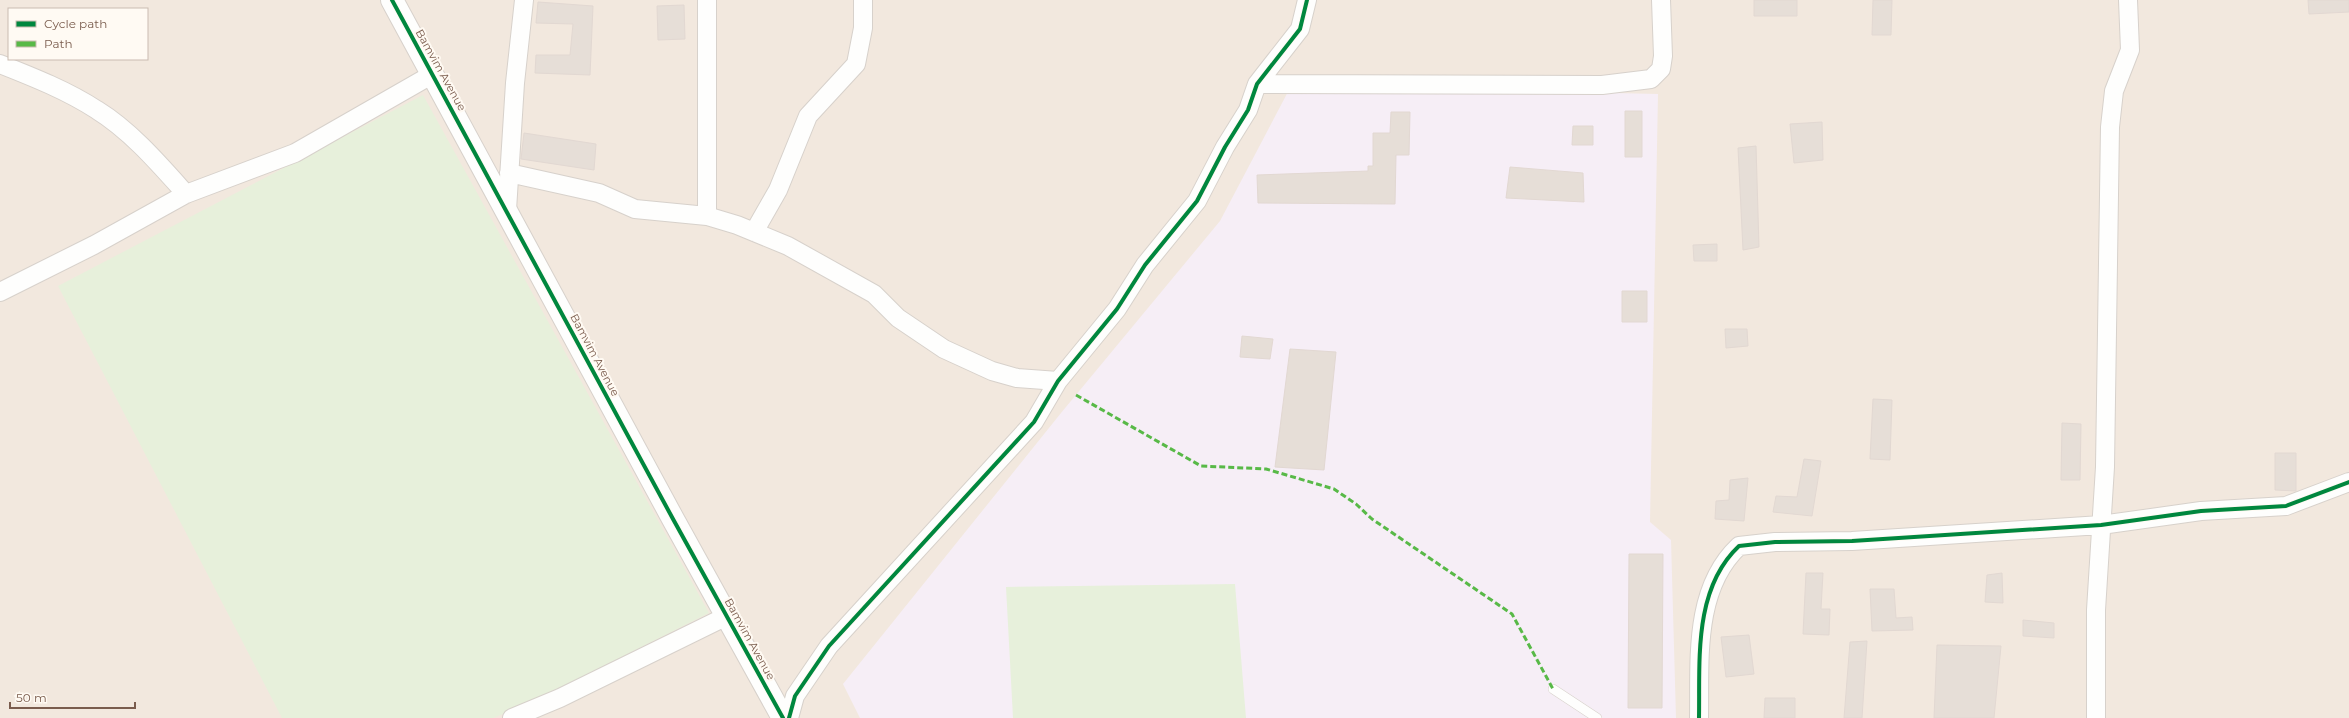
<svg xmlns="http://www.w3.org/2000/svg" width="2349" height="718" font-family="Montserrat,sans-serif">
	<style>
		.residential { fill: #f2e8de; fill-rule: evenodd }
		.education { fill: #f6eef6 }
		.green { fill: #e7f0db }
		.building { fill: #e6ded7; stroke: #e2d8d2 }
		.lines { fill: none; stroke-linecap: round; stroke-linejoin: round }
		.service-casing { stroke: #d7d1cb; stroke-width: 10 }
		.minor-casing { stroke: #d7d1cb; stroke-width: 20 }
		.tertiary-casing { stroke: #d7d1cb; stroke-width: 24 }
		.service { stroke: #fefefd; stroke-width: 9 }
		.minor { stroke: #fefefd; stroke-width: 18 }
		.tertiary { stroke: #fefefd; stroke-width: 22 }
		.quiet { stroke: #58b947; stroke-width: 3; stroke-dasharray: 6 3; stroke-linecap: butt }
		.cycleway-casing { stroke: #fffaf3; stroke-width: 6 }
		.cycleway { stroke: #00873e; stroke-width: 4 }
		.labels { text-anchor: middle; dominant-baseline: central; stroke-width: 4; stroke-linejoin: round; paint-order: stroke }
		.street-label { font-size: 11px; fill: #7a5c4d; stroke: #fffaf3 }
	</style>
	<rect width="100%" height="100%" fill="#f9f5f0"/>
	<path class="residential" d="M0 0H2349V718H0ZM9 9H147V59H9Z"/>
	<path class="education" d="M1291 86 1658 94 1650 522 1671 540 1676 718H860L843 684 1061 413 1220 221Z"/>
	<path class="green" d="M423 95 709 613 524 706 493 718H282L58 286Z
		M1235 584 1246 718H1013L1006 587Z"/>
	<path class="building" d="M1754 0H1797V16H1754Z
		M1873 0H1892L1891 35H1872Z
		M2308 0H2349V12L2309 14Z
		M538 2 593 6 590 75 535 73 536 55H570L573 24 536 23Z
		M684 5 685 39 658 40 657 6Z
		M1625 111H1642V157H1625Z
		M1391 112H1410L1409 155H1396L1395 204 1258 203 1257 175 1368 171V166H1373V133H1390Z
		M1822 122 1823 160 1794 163 1790 124Z
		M1573 126H1593V145H1572Z
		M524 133 596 144 594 170 521 159Z
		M1756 146 1759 247 1743 250 1738 148Z
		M1510 167 1583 173 1584 202 1506 198Z
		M1717 244V261H1694L1693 245Z
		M1622 291H1647V322H1622Z
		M1725 329H1747L1748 346 1726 348Z
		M1242 336 1273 339 1270 359 1240 357Z
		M1290 349 1336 352 1324 470 1275 467Z
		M1873 399 1892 400 1890 460 1870 459Z
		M2062 423 2081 424 2080 480H2061Z
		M2275 453H2296V491L2275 490Z
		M1804 459 1821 461 1812 516 1773 512 1776 496 1797 497Z
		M1748 478 1744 521 1715 519 1716 501 1729 500 1730 480Z
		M1629 554H1663L1662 708H1628Z
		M1806 573H1823L1821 609H1830L1829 635 1803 634Z
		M2002 573 2003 603 1985 602 1987 575Z
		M1870 589H1894L1896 618 1912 617 1913 630 1872 631Z
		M2023 620 2054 623V638L2023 636Z
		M1749 635 1754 674 1726 677 1721 637Z
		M1867 641 1862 718H1844L1850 642Z
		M1937 645 2001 646 1994 718H1934Z
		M1765 698H1795V718H1764Z"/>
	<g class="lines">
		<defs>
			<path id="service" d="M1553 689 1597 718"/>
			<path id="minor" d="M0 64C33 77 68 91 97 110 131 131 160 165 186 194
				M1257 84 1602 85 1651 79 1661 69 1663 56 1661 0
				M509 173 599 193 635 209 707 216 737 225 788 246 874 294 898 318 944 349 992 371 1017 378 1058 381
				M507 210 515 83 524 0
				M707 216V0
				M754 232 778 190 808 116 856 64 863 28V0
				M0 292 94 245 186 194 295 153 433 74
				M512 718 560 698 727 616
				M789 718 795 696 829 646 1034 422 1058 381 1117 309 1145 265 1197 201 1225 147 1248 110 1257 84 1300 29 1307 0
				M1699 718C1700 661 1693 589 1739 546L1775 542 1852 541 2101 525 2201 511 2286 506 2349 482
				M2096 718V610L2105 467 2110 127 2114 91 2130 50 2128 0"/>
			<path id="tertiary" d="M392 0 673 519 783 718"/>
		</defs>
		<use href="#service" class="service-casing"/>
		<use href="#minor" class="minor-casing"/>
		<use href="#tertiary" class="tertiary-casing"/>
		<use href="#service" class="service"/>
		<use href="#minor" class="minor"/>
		<use href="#tertiary" class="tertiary"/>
		<path class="quiet" d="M1076 395 1201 466 1266 469 1334 489 1356 504 1372 519 1512 614 1553 689"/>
		<defs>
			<path id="cycleway" d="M392 0 673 519 783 718
				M789 718 795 696 829 646 1034 422 1058 381 1117 309 1145 265 1197 201 1225 147 1248 110 1257 84 1300 29 1307 0
				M1699 718C1700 661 1693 589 1739 546L1775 542 1852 541 2101 525 2201 511 2286 506 2349 482"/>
		</defs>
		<use href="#cycleway" class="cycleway-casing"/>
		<use href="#cycleway" class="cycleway"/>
	</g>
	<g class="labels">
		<g class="street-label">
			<text transform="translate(441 70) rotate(61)">Bamvim Avenue</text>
			<text transform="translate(595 355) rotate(62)">Bamvim Avenue</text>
			<text transform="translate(750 639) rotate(61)">Bamvim Avenue</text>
		</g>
	</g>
	<rect x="8" y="8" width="140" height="52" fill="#fffaf3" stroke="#cabbb1"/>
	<rect x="16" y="21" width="20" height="6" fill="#00873e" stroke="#cabbb1"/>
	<text x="44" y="28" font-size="12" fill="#7a5c4d">Cycle path</text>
	<rect x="16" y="41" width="20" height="6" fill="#58b947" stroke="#cabbb1"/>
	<text x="44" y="48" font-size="12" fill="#7a5c4d">Path</text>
	<path d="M10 702v6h125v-6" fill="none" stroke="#7a5c4d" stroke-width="2"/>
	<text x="16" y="702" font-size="12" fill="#7a5c4d" stroke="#fffaf3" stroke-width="3" paint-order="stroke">50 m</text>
</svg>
